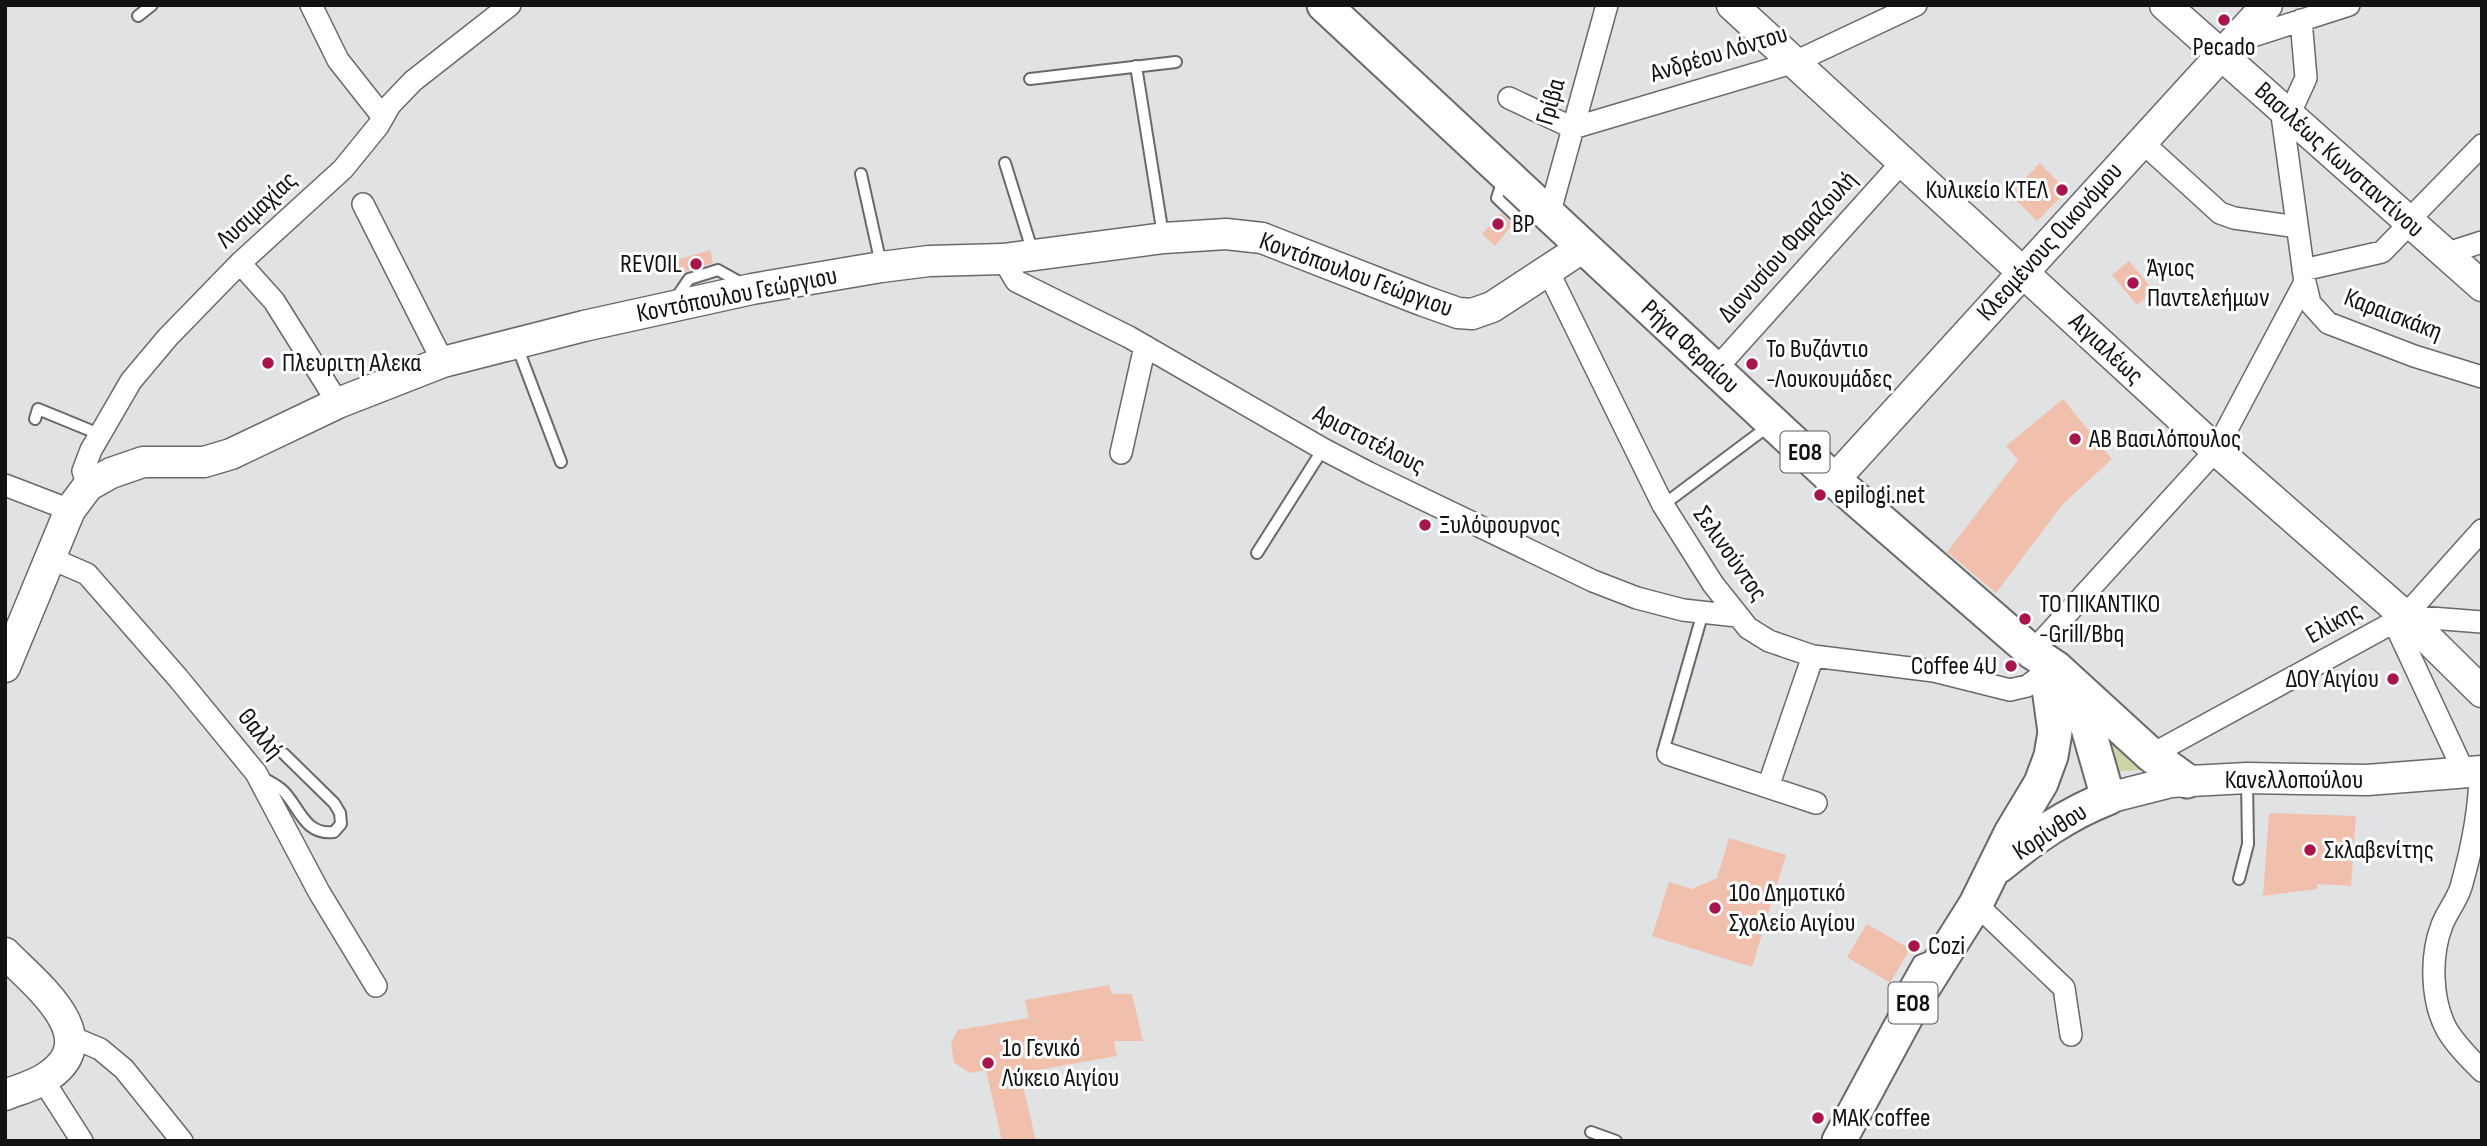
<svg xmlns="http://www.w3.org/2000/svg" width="2487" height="1146" font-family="'Sofia Sans Condensed',sans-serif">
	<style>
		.green { fill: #cdd5a7 }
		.building { fill: #f1c0ad }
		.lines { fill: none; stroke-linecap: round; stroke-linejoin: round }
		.lane-casing { stroke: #68696c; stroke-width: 14 }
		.street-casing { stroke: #68696c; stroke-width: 24 }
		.secondary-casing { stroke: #68696c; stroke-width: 33 }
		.primary-casing { stroke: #68696c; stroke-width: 37 }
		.lane { stroke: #fff; stroke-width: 10 }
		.street { stroke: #fff; stroke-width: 21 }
		.secondary { stroke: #fff; stroke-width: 30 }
		.primary { stroke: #fff; stroke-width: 33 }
		.poi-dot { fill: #a8154b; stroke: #fff; stroke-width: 2.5 }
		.labels { text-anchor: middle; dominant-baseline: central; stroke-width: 6; stroke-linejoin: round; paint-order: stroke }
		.shield { fill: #fff; stroke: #59595a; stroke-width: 2 }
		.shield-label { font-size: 24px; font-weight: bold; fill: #121213 }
		.poi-label { font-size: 26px; fill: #121213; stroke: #fff; text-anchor: start }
		.street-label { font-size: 26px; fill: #121213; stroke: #fff }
	</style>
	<rect width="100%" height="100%" fill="#e0e2e4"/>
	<path class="green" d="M2094 716 2153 769 2111 772Z"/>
	<path class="building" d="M2040 163 2067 191 2037 221 2010 194Z
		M1501 213 1513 224 1495 246 1482 234Z
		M710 250 713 263 687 271 682 275 677 260Z
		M2129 261 2154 291 2137 305 2112 275Z
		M2063 399 2112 459 2062 505 1996 593 1947 552 2018 460 2006 446Z
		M2269 813 2356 816 2351 886 2317 884V889L2263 896Z
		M1729 838 1786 855 1752 967 1652 936 1669 882 1692 889 1717 878Z
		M1867 924 1910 949 1890 983 1847 957Z
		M1109 985 1112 994H1132L1143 1041H1114L1117 1056 1020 1073 1036 1141H1002L986 1070 970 1073 954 1063 951 1042 958 1030 1029 1018 1025 1000Z"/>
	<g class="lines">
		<defs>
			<path id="lane" d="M138 16 152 5
				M1136 66 1163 235
				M1030 79 1176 62
				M1005 163 1033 253
				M861 174 881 264
				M1503 180 1497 198 1518 218 1536 209
				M674 301 689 279 718 270 743 284
				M517 346 561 462
				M35 419 38 409 99 434
				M1663 505 1770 425
				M1257 553 1323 449
				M1668 754 1663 752 1703 612
				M262 777C268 781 275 784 281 789 299 804 303 836 334 832L341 824 340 813 334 803 284 754
				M2239 879 2248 844 2247 781
				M1908 993 1905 986 1919 961 1932 956
				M1591 1132 1616 1141"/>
			<path id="street" d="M311 5 338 60 383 117
				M2234 42 2349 5
				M1509 98 1573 128 1795 62 1916 5
				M2289 115 2306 78 2301 20
				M2142 142 2220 213 2234 218 2297 227
				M363 204 443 362
				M1549 215 1607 5
				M2408 221 2482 145
				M2445 254 2482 242
				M1003 259 1016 281 1129 337 1323 449 1369 473 1593 581 1637 598 1683 610 1737 616
				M240 263 274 301 338 403
				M2303 270 2382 252 2410 223
				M1548 271 1663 505 1713 584 1748 628 1769 641 1813 656 1934 671 2010 690 2027 686 2044 674
				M2305 282 2310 303 2328 323 2414 356 2482 377
				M1715 370 1903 161
				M1121 453 1145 346
				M5 485 70 510
				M88 486 83 471 91 450 131 381 168 337 240 263 343 169 378 126 390 105 413 81 510 5
				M50 558 87 574 178 678 256 773 319 892 376 986
				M2405 616 2482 622
				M2394 622 2464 772
				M2032 652 2216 450 2305 282 2281 108
				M1668 754 1816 803
				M2151 755 2405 616 2482 530
				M2480 771C2480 811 2472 848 2461 887 2457 900 2447 912 2442 925 2430 956 2431 1001 2447 1030 2456 1045 2469 1058 2482 1071
				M1768 787 1813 656
				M1976 904 2064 988 2071 1035
				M69 1036 100 1049 124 1069 182 1141
				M43 1080 82 1141"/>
			<path id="secondary" d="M1732 5 2216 450 2405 616 2482 692
				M2165 5 2482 286
				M1834 480 2267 5
				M5 667 70 510 88 486 111 473 143 462H204L231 454 338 403 443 362 584 326 752 289 881 267 929 261 1003 259 1164 238 1226 234 1262 238 1424 301 1458 313 1472 314 1492 307 1582 248
				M2108 798 2171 782 2247 778 2367 780 2482 771
				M5 953C33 982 105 1036 50 1075 37 1085 20 1089 5 1095"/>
			<path id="primary" d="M1324 5 1834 480 2032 652 2056 668 2151 755 2187 781
				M1999 866C2033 838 2067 814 2108 798L2084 714 2071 690
				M1839 1141 1913 1004 1976 904 2011 833 2041 783 2051 756 2055 732 2048 681"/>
		</defs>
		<use href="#lane" class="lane-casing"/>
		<use href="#street" class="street-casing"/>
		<use href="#secondary" class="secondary-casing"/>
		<use href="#primary" class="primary-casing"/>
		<use href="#lane" class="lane"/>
		<use href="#street" class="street"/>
		<use href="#secondary" class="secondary"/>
		<use href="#primary" class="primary"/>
	</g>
	<g class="poi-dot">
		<circle cx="2224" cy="20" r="7"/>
		<circle cx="2062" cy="190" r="7"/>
		<circle cx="1498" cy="224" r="7"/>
		<circle cx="696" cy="264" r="7"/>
		<circle cx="2133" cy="283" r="7"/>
		<circle cx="268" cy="363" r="7"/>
		<circle cx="1752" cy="364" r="7"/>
		<circle cx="2075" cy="439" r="7"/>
		<circle cx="1820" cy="495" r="7"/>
		<circle cx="1425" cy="525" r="7"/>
		<circle cx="2025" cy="619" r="7"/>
		<circle cx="2011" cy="666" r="7"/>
		<circle cx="2393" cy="679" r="7"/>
		<circle cx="2310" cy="850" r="7"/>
		<circle cx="1715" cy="908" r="7"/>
		<circle cx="1914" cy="946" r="7"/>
		<circle cx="988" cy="1063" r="7"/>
		<circle cx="1818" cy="1118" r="7"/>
	</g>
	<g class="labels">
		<g class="shield">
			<rect x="1780.5" y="431.5" width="49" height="41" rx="5"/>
			<rect x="1888.5" y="982.5" width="49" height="41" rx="5"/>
		</g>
		<g class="shield-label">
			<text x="1805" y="452">ΕΟ8</text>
			<text x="1913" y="1003">ΕΟ8</text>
		</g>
		<g class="poi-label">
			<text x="2224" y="47" text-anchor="middle">Pecado</text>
			<text x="2048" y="190" text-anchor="end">Κυλικείο ΚΤΕΛ</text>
			<text x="1512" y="224">BP</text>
			<text x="682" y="264" text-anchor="end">REVOIL</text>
			<text x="2147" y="268">Άγιος<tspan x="2147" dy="30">Παντελεήμων</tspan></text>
			<text x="1766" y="349">Το Βυζάντιο<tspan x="1766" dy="30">-Λουκουμάδες</tspan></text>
			<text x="282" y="363">Πλευριτη Αλεκα</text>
			<text x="2089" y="439">ΑΒ Βασιλόπουλος</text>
			<text x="1834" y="495">epilogi.net</text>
			<text x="1439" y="525">Ξυλόφουρνος</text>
			<text x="2039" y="604">ΤΟ ΠΙΚΑΝΤΙΚΟ<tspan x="2039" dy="30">-Grill/Bbq</tspan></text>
			<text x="1997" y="666" text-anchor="end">Coffee 4U</text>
			<text x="2379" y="679" text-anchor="end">ΔΟΥ Αιγίου</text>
			<text x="2324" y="850">Σκλαβενίτης</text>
			<text x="1729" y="893">10o Δημοτικό<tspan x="1729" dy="30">Σχολείο Αιγίου</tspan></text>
			<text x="1928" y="946">Cozi</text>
			<text x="1002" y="1048">1o Γενικό<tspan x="1002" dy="30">Λύκειο Αιγίου</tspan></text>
			<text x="1832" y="1118">ΜΑΚ coffee</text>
		</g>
		<g class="street-label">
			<text transform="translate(1719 54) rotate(-17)">Ανδρέου Λόντου</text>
			<text transform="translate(1551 102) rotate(-74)">Γρίβα</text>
			<text transform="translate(2339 160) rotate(42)">Βασιλέως Κωνσταντίνου</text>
			<text transform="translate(257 210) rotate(-43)">Λυσιμαχίας</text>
			<text transform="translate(2050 242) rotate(-48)">Κλεομένους Οικονόμου</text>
			<text transform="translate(1788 247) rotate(-48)">Διονυσίου Φαραζουλή</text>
			<text transform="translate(1356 275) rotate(20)">Κοντόπουλου Γεώργιου</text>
			<text transform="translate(737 295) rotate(-11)">Κοντόπουλου Γεώργιου</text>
			<text transform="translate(2393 315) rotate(21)">Καραισκάκη</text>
			<text transform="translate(1690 347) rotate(43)">Ρήγα Φεραίου</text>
			<text transform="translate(2106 349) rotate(43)">Αιγιαλέως</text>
			<text transform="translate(1369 440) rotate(27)">Αριστοτέλους</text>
			<text transform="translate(1730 554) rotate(55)">Σελινούντος</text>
			<text transform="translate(2334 623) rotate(-29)">Ελίκης</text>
			<text transform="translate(260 734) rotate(52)">Θαλλή</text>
			<text x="2294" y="780">Κανελλοπούλου</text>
			<text transform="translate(2050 832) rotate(-33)">Κορίνθου</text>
		</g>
	</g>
	<rect width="2487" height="1146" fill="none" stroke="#121213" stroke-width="14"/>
</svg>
